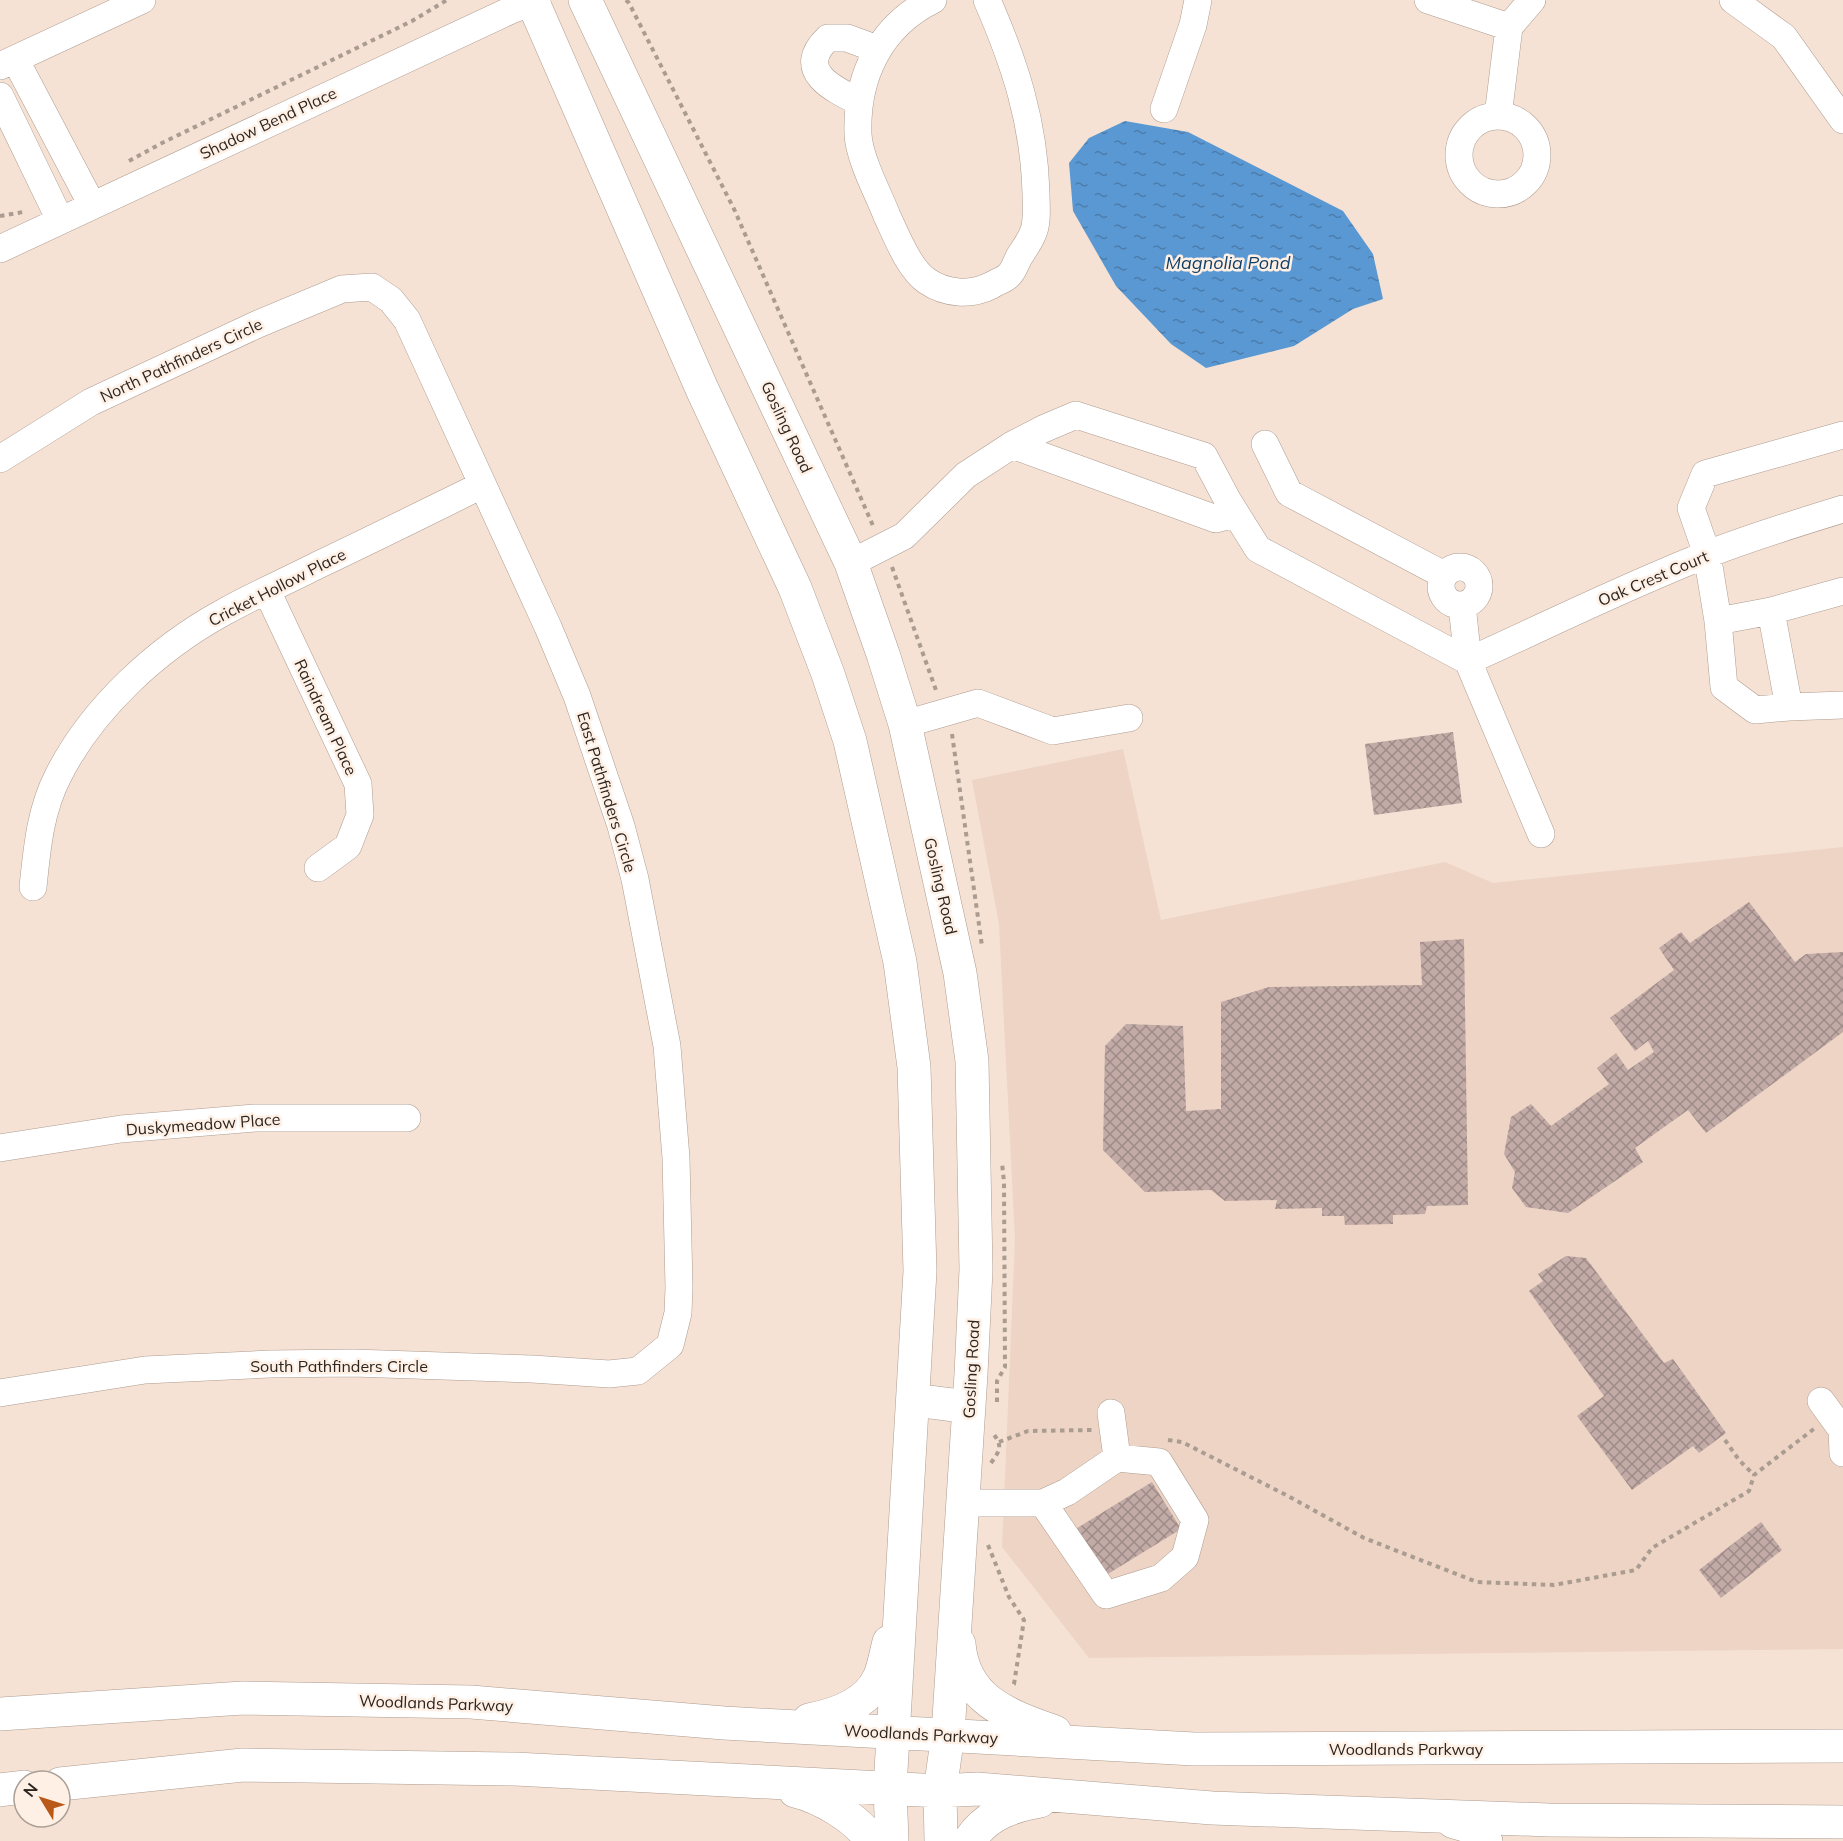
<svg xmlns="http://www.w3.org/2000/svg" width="1843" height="1841" font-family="Mulish,sans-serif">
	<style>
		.built { fill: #eed4c4 }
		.water { fill: url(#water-ripples) }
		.building { fill: url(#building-cross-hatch) }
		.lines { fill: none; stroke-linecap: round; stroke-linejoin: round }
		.minor-casing { stroke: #ae9c90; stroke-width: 28 }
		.major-casing { stroke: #ae9c90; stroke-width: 34 }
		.path { stroke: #aa9c91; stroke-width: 4; stroke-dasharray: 4.5 4.5; stroke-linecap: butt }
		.minor { stroke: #fff; stroke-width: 27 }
		.major { stroke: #fff; stroke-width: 33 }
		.labels { text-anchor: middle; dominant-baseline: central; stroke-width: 5; stroke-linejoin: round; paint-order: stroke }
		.street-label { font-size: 16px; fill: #2c2520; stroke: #fff0e5 }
		.water-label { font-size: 18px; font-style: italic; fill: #144068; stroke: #fff0e5 }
	</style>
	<defs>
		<pattern id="water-ripples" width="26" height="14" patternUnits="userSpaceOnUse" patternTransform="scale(1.5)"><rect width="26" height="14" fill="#5a98d3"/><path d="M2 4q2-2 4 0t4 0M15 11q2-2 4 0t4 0" fill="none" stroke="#4b7cab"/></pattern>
		<pattern id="building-cross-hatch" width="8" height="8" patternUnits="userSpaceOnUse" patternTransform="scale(1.5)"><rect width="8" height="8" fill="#c2aba7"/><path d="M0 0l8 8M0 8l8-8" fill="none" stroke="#9e8b88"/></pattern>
	</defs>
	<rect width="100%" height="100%" fill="#f5e2d4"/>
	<path class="built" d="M1123 749 1161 920 1445 862 1493 883 1843 847V1649L1089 1658 1002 1547 1015 1239 999 924 972 780Z"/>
	<path class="water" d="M1125 121 1188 132 1343 211 1373 254 1383 299 1353 309 1294 346 1206 368 1171 344 1116 286 1073 211 1069 163 1089 138Z"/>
	<path class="building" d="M1453 732 1462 803 1374 815 1365 744Z
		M1749 902 1795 962 1806 954 1843 952V1032L1706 1133 1688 1110 1635 1148 1643 1162 1568 1213 1526 1207 1512 1188 1515 1172 1504 1154 1511 1117 1531 1104 1551 1126 1609 1084 1597 1068 1616 1053 1628 1070 1654 1052 1648 1041 1635 1051 1610 1018 1674 970 1659 948 1681 932 1690 943Z
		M1464 939 1468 1205 1427 1206 1425 1214 1393 1215V1224L1345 1225 1344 1216H1322V1208L1275 1209 1277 1200 1225 1201 1211 1190 1145 1192 1103 1150 1105 1046 1126 1024 1183 1026 1186 1111 1221 1109V1002L1269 987 1422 985 1420 942Z
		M1566 1256 1586 1258 1664 1363 1673 1359 1726 1433 1699 1453 1693 1446 1632 1490 1577 1416 1604 1396 1529 1291 1543 1281 1538 1274Z
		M1152 1482 1181 1529 1103 1577 1074 1530Z
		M1761 1522 1782 1550 1721 1598 1699 1570Z"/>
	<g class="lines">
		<defs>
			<path id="minor" d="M933 0C880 26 856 77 858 134 859 158 878 193 887 216 896 235 909 269 927 281 946 294 971 296 992 285 996 282 1004 280 1008 276 1013 272 1016 263 1019 257 1024 249 1030 241 1033 233 1038 222 1036 205 1036 193 1034 122 1015 64 987 0
				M1428 0 1509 27
				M1733 0 1784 37 1843 120
				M15 59 92 205
				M0 66 142 0
				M0 96 60 220
				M860 102C832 89 794 70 828 38H847L877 49
				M1164 109 1193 25 1198 0
				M1459 155a39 39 0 1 1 78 0a39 39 0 1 1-78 0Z
				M1498 116 1509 27 1532 0
				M0 249 509 11 537 0
				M1265 444 1289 493 1444 575
				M1012 445 1216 519 1236 514
				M0 459 91 402 258 324 342 289 372 287 391 300 407 320 548 627 577 696 621 826 635 879 667 1046 676 1158 679 1287 678 1313 670 1345 638 1371 609 1374 532 1369 353 1363 270 1364 145 1370 0 1393
				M851 563 904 536 966 475 1012 445 1043 429 1076 415 1204 456 1228 501 1258 549 1468 661
				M1441 586a19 19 0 1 1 38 0a19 19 0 1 1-38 0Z
				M267 591 358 784 360 815 348 846 318 868
				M1843 591 1771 611 1789 707 1843 705
				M1462 605 1468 661 1541 834
				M1718 621 1771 611
				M1468 661C1548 625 1626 586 1708 554 1752 537 1797 523 1843 509
				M1789 707 1755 710 1724 687 1718 621 1707 554 1691 508 1705 474 1843 435
				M905 724 978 703 1053 731 1129 718
				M33 887C37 849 40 811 58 776 92 708 158 648 224 612 254 595 287 581 318 565 373 539 427 512 482 485
				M0 1148 121 1129 255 1118H407
				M1821 1401 1842 1430 1843 1453
				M962 1503H1043L1067 1492 1117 1458 1111 1413
				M1043 1503 1106 1595 1161 1578 1185 1557 1195 1520 1159 1462 1117 1458
				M1451 1824 1484 1834 1489 1841"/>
			<path id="major" d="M532 0 702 389 795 588 828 674 850 741 900 962 914 1067 920 1271 890 1788 892 1841
				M585 0 851 563 883 654 905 724 960 973 972 1061 976 1270 971 1374 948 1734 940 1791 941 1841
				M914 1400 969 1407
				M959 1644C964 1701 1008 1715 1055 1732
				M0 1714 243 1698 471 1702 724 1723 1194 1749 1843 1746
				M809 1720C835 1715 867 1704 879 1678 884 1667 886 1653 889 1642
				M60 1784 243 1765 515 1769 940 1791 977 1789 1212 1808 1549 1820 1843 1822
				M0 1790 24 1787
				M795 1791C820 1797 858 1818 871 1841
				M969 1841C986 1815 1011 1806 1040 1801"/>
		</defs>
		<use href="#minor" class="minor-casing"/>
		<use href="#major" class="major-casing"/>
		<path class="path" d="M626 0 629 3 734 209 874 528
			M129 161 162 143 412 21 447 0
			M0 216 23 212
			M892 567 937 693
			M952 734 982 946
			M997 1402V1381L1005 1367 1004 1182 1002 1163
			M1168 1440 1182 1442 1288 1496 1364 1538 1477 1582 1554 1585 1636 1570 1652 1548 1749 1491 1754 1475 1815 1428
			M1725 1440 1739 1460 1754 1475
			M999 1442 1028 1431 1093 1430
			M991 1463C1000 1450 1003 1447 993 1433
			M988 1545 1009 1597 1024 1620 1014 1684 1011 1686"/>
		<use href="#minor" class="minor"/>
		<use href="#major" class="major"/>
	</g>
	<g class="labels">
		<g class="street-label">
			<text transform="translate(268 123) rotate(-25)">Shadow Bend Place</text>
			<text transform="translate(181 360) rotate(-25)">North Pathfinders Circle</text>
			<text transform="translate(787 427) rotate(65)">Gosling Road</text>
			<text transform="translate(1653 578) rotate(-23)">Oak Crest Court</text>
			<text transform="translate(277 587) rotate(-27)">Cricket Hollow Place</text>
			<text transform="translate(326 717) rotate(65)">Raindream Place</text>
			<text transform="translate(607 792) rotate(73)">East Pathfinders Circle</text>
			<text transform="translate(941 886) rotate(77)">Gosling Road</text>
			<text transform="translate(203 1124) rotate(-4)">Duskymeadow Place</text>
			<text x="339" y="1366">South Pathfinders Circle</text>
			<text transform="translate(971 1369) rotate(-87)">Gosling Road</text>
			<text transform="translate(436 1703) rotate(2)">Woodlands Parkway</text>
			<text transform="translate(921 1734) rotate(3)">Woodlands Parkway</text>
			<text x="1406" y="1749">Woodlands Parkway</text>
		</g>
		<g class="water-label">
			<text x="1228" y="262">Magnolia Pond</text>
		</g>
	</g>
	<g transform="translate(42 1799) rotate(308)"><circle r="28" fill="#fff0e5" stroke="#ab9f96" stroke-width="1.5"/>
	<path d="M0-4.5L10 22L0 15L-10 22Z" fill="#b95818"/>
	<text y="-9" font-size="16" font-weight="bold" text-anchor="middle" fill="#2c2520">N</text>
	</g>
</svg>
